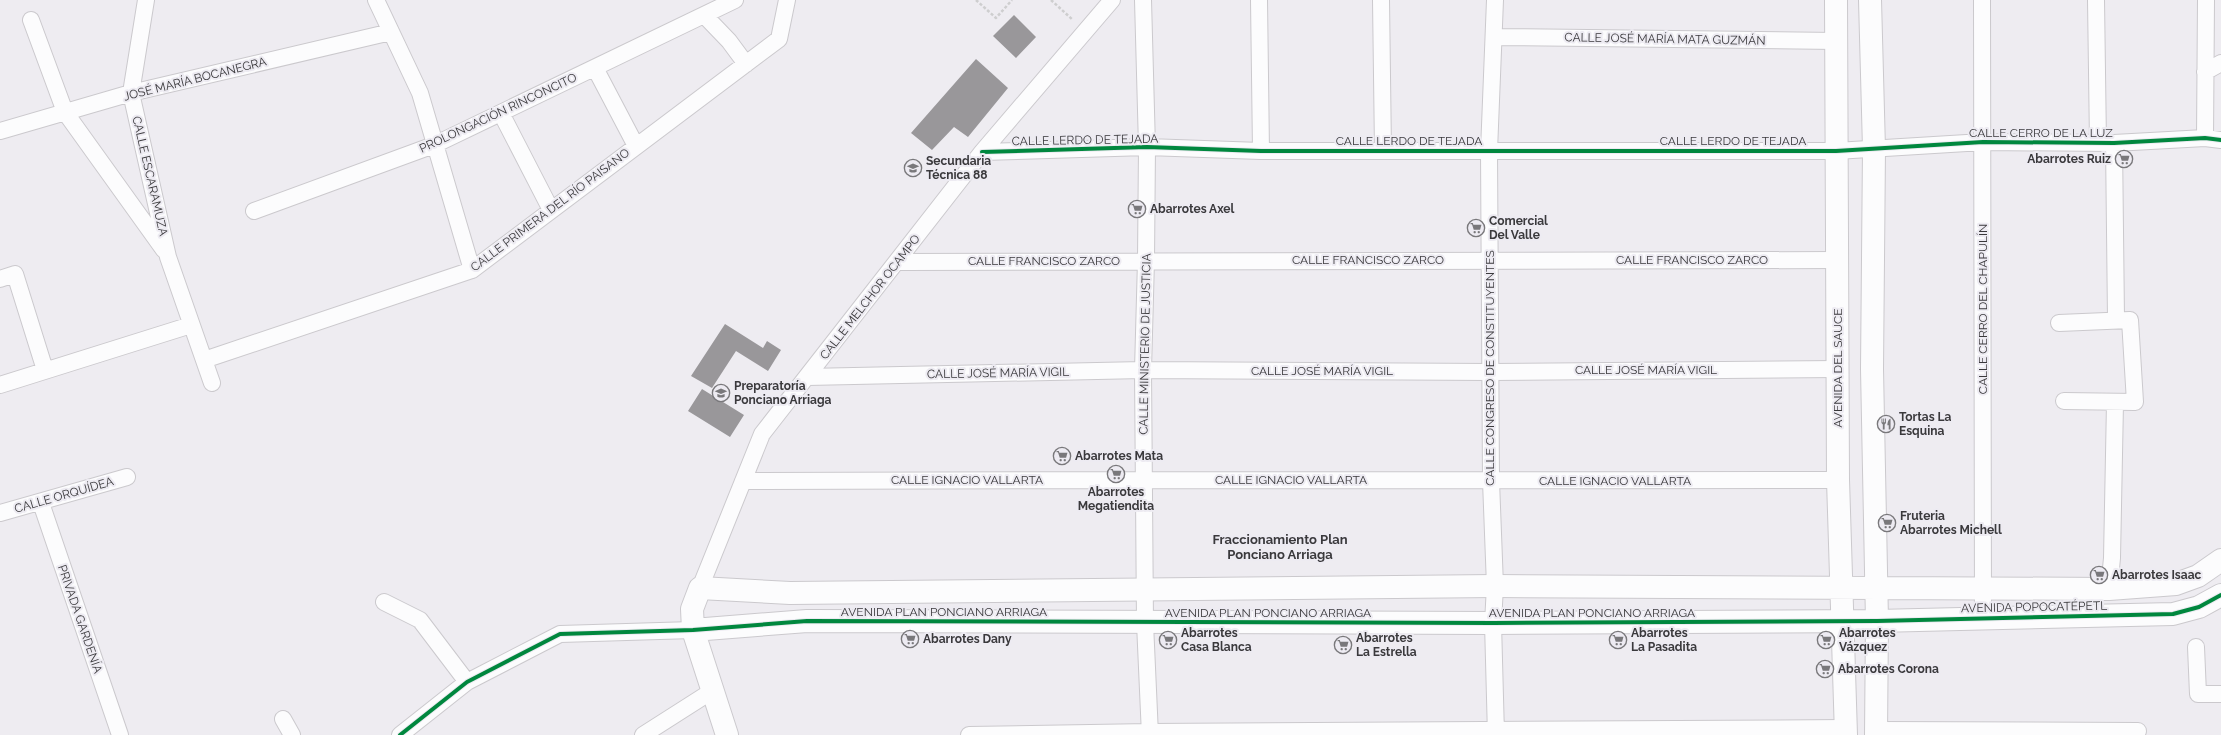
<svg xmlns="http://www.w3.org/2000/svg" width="2221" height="735" font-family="Raleway,sans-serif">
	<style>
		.building { fill: #99979a }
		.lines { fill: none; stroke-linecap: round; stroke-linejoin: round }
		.street-casing { stroke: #cbc9cd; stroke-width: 18 }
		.secondary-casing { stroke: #cbc9cd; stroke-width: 24 }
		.path { stroke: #cececf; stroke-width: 2.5; stroke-dasharray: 3 2; stroke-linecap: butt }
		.street { stroke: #fcfcfd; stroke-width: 16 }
		.secondary { stroke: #fcfcfd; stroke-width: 22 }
		.cycleway-casing { stroke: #edebf2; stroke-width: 6 }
		.cycleway { stroke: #00873e; stroke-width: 4 }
		.labels { text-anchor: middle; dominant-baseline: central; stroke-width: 4; stroke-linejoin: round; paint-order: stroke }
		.street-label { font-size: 12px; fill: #3a393c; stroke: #edebf2 }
		.poi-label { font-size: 12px; font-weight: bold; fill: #3a393c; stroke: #edebf2; text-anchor: start }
		.neighbourhood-label { font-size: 13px; font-weight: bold; fill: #3a393c; stroke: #edebf2 }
	</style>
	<rect width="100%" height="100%" fill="#eeecf1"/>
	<path class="building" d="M1014 15 1036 37 1016 58 993 36Z
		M976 59 1008 88 968 137 954 127 932 150 911 133Z
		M725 324 763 348 767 341 781 350 768 371 736 351 712 388 691 376Z
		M702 389 744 415 730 437 688 411Z"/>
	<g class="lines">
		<defs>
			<path id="street" d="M146 0 131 93 168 257 212 383
				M376 0 420 93 472 270
				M1143 0 1147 147 1146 260 1143 370 1145 623 1150 735
				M1259 0 1261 151
				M1381 0 1383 151
				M1495 0 1489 151 1491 481 1495 586 1493 623 1496 735
				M1982 0 1983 619
				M2096 0 2098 143
				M704 15 729 41 746 64
				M31 20 65 112 164 250
				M1495 37 1836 41
				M595 68 636 146
				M2205 72 2221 63
				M501 113 551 210
				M0 131 131 93 391 32
				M2205 138 2206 0
				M2114 143 2116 319
				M982 152 1147 147 1261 151H1836L1983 142 2114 143 2205 138 2221 140
				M254 211 434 145 735 0
				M899 262 1837 260
				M0 279 15 274 45 370
				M2059 323 2130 320 2135 402 2064 401
				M204 360 472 270 779 39 787 0
				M807 377 1143 370 1490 372 1837 369
				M0 385 191 325
				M743 481C1108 479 1473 481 1838 480
				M41 503 120 735
				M0 513 127 477
				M700 588 762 434 982 152 1112 0
				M2109 589 2112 558 2115 403
				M384 602 420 620 467 682
				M2196 647 2198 694H2221
				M283 719 292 735
				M1876 730 2138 731
				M400 735 467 682 560 634 693 630
				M643 735 712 691
				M969 735 1150 732 1846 728"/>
			<path id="secondary" d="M1836 0 1838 480 1846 735
				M1870 0 1874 149 1872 369 1877 621 1876 735
				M693 630 807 621 1493 623 1877 621 2173 614 2199 607 2221 595
				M727 735 693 630 692 609 700 588 790 593 1495 586 2109 589 2176 584 2198 576 2221 560"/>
		</defs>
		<use href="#street" class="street-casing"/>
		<use href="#secondary" class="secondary-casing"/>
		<path class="path" d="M976 0 996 18 1012 0
			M1051 0 1073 20"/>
		<use href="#street" class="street"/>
		<use href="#secondary" class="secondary"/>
		<defs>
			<path id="cycleway" d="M982 152 1147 147 1261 151H1836L1983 142 2114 143 2205 138 2221 140
				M400 735 467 682 560 634 693 630 807 621 1493 623 1877 621 2173 614 2199 607 2221 595"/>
		</defs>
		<use href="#cycleway" class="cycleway-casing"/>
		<use href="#cycleway" class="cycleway"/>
	</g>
	<defs>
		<symbol id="supermarket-ring" viewBox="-11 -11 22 22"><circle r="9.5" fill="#edebf2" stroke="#79787b" stroke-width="1.5"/><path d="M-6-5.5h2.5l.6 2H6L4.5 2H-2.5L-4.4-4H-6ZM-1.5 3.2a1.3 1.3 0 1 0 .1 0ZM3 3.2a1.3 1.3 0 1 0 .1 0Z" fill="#79787b"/></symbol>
		<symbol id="school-ring" viewBox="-11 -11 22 22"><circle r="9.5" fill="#edebf2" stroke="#79787b" stroke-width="1.5"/><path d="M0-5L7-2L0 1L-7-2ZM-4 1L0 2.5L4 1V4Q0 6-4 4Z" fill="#79787b"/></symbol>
		<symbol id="restaurant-ring" viewBox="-11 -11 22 22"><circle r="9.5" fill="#edebf2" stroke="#79787b" stroke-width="1.5"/><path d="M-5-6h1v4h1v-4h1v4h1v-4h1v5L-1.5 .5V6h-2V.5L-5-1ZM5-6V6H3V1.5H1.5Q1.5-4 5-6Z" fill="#79787b"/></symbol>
	</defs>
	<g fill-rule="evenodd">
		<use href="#supermarket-ring" x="2114" y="149" width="20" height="20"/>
		<use href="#school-ring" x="903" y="158" width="20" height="20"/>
		<use href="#supermarket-ring" x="1127" y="199" width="20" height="20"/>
		<use href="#supermarket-ring" x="1466" y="218" width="20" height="20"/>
		<use href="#school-ring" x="711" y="383" width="20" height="20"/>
		<use href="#restaurant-ring" x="1876" y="414" width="20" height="20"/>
		<use href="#supermarket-ring" x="1052" y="446" width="20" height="20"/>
		<use href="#supermarket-ring" x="1106" y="464" width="20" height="20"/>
		<use href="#supermarket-ring" x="1877" y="513" width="20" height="20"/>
		<use href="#supermarket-ring" x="2089" y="565" width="20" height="20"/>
		<use href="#supermarket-ring" x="900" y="629" width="20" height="20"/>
		<use href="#supermarket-ring" x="1158" y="630" width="20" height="20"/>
		<use href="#supermarket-ring" x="1608" y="630" width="20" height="20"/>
		<use href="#supermarket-ring" x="1816" y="630" width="20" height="20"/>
		<use href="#supermarket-ring" x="1333" y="635" width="20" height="20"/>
		<use href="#supermarket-ring" x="1815" y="659" width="20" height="20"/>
	</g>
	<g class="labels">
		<g class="street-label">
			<text transform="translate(1665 39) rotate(1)">CALLE JOSÉ MARÍA MATA GUZMÁN</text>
			<text transform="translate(195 79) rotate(-14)">JOSÉ MARÍA BOCANEGRA</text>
			<text transform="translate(498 113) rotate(-25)">PROLONGACIÓN RINCONCITO</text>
			<text x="2041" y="133">CALLE CERRO DE LA LUZ</text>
			<text transform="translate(1085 140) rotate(-1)">CALLE LERDO DE TEJADA</text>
			<text x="1409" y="141">CALLE LERDO DE TEJADA</text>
			<text x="1733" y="141">CALLE LERDO DE TEJADA</text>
			<text transform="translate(150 176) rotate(77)">CALLE ESCARAMUZA</text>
			<text transform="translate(550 210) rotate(-37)">CALLE PRIMERA DEL RÍO PAISANO</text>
			<text x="1368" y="260">CALLE FRANCISCO ZARCO</text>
			<text x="1692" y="260">CALLE FRANCISCO ZARCO</text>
			<text x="1044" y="261">CALLE FRANCISCO ZARCO</text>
			<text transform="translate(870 297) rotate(-52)">CALLE MELCHOR OCAMPO</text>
			<text transform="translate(1983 309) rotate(-90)">CALLE CERRO DEL CHAPULÍN</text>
			<text transform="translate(1145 344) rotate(-89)">CALLE MINISTERIO DE JUSTICIA</text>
			<text transform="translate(1490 368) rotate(-90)">CALLE CONGRESO DE CONSTITUYENTES</text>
			<text transform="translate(1838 368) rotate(-90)">AVENIDA DEL SAUCE</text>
			<text x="1646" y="370">CALLE JOSÉ MARÍA VIGIL</text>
			<text x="1322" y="371">CALLE JOSÉ MARÍA VIGIL</text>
			<text transform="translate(998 373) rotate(-1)">CALLE JOSÉ MARÍA VIGIL</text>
			<text x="967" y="480">CALLE IGNACIO VALLARTA</text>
			<text x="1291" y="480">CALLE IGNACIO VALLARTA</text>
			<text x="1615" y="481">CALLE IGNACIO VALLARTA</text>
			<text transform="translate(64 495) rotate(-16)">CALLE ORQUÍDEA</text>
			<text transform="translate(2034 607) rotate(-1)">AVENIDA POPOCATÉPETL</text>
			<text x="944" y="612">AVENIDA PLAN PONCIANO ARRIAGA</text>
			<text x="1268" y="613">AVENIDA PLAN PONCIANO ARRIAGA</text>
			<text x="1592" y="613">AVENIDA PLAN PONCIANO ARRIAGA</text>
			<text transform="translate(80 619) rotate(71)">PRIVADA GARDENÍA</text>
		</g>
		<g class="poi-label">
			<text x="2111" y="159" text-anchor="end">Abarrotes Ruiz</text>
			<text x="926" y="161">Secundaria<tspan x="926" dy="14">Técnica 88</tspan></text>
			<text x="1150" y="209">Abarrotes Axel</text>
			<text x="1489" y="221">Comercial<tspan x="1489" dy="14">Del Valle</tspan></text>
			<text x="734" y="386">Preparatoría<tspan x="734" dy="14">Ponciano Arriaga</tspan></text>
			<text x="1899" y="417">Tortas La<tspan x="1899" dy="14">Esquina</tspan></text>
			<text x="1075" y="456">Abarrotes Mata</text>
			<text x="1116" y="492" text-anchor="middle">Abarrotes<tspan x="1116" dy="14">Megatiendita</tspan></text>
			<text x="1900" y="516">Fruteria<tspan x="1900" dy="14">Abarrotes Michell</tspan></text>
			<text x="2112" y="575">Abarrotes Isaac</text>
			<text x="1181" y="633">Abarrotes<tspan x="1181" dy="14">Casa Blanca</tspan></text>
			<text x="1631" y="633">Abarrotes<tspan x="1631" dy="14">La Pasadita</tspan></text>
			<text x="1839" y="633">Abarrotes<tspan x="1839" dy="14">Vázquez</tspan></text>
			<text x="1356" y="638">Abarrotes<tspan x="1356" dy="14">La Estrella</tspan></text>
			<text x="923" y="639">Abarrotes Dany</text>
			<text x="1838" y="669">Abarrotes Corona</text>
		</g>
		<g class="neighbourhood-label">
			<text x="1280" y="539">Fraccionamiento Plan<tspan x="1280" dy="15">Ponciano Arriaga</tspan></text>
		</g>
	</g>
</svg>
